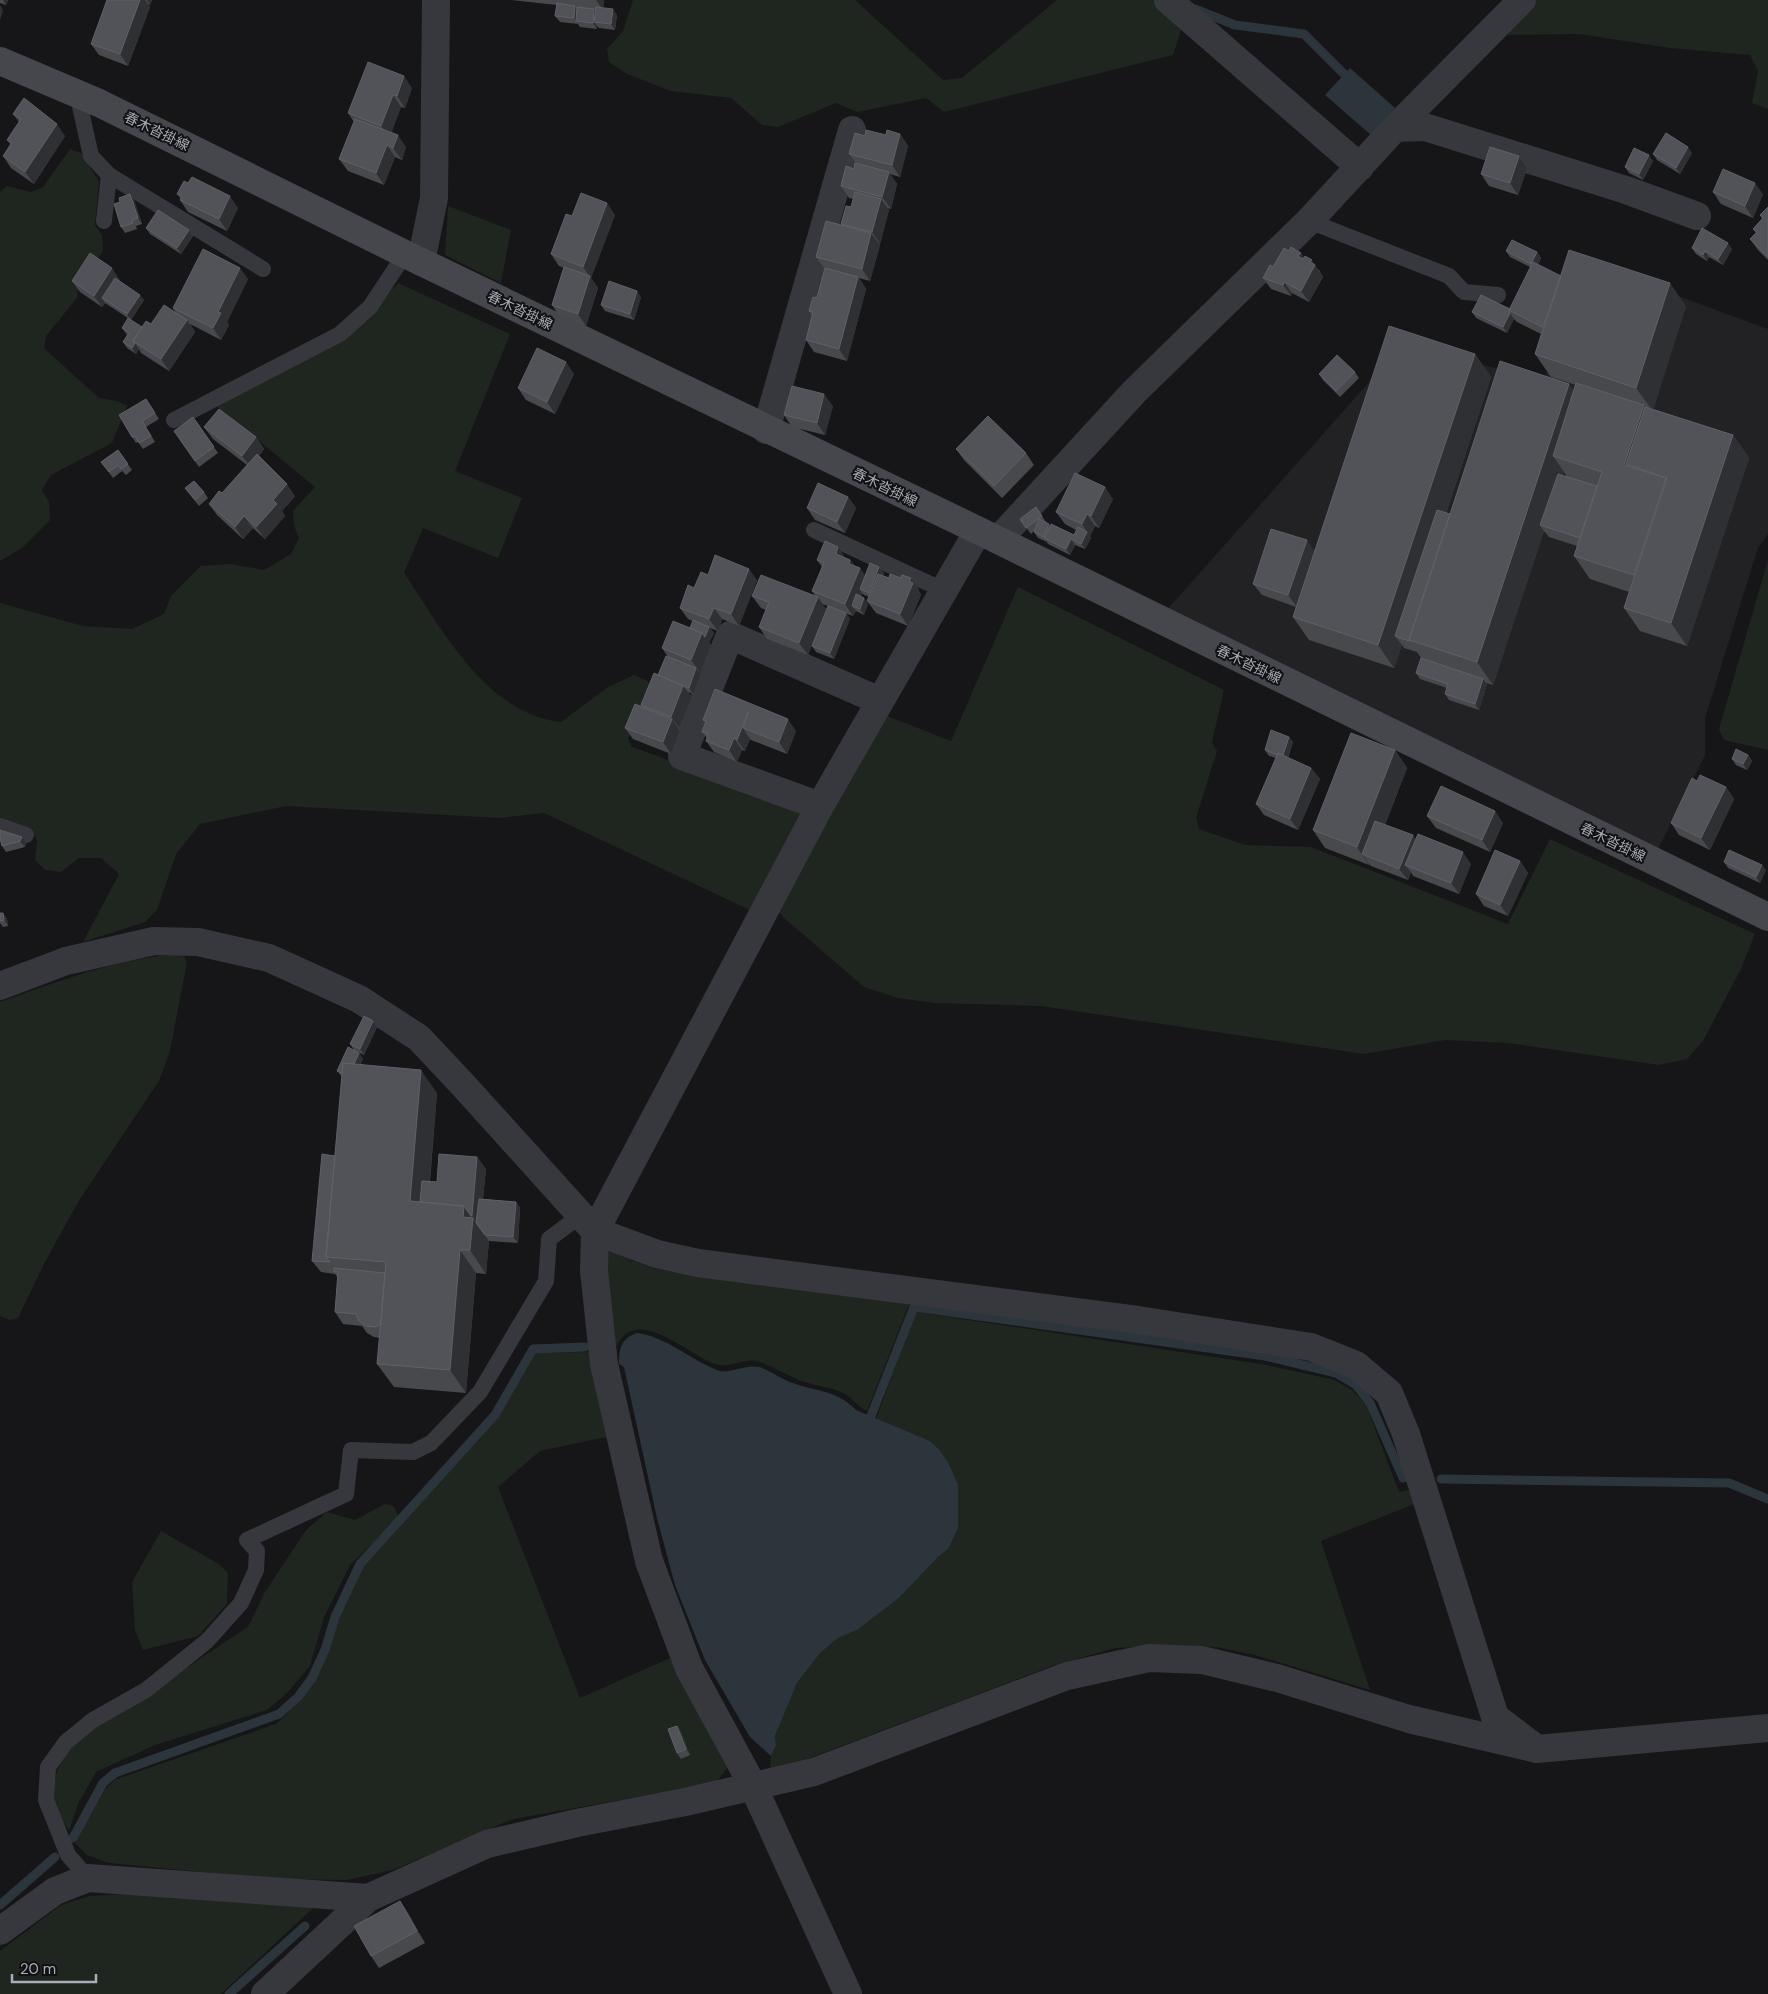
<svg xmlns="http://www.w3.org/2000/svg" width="1768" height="1994" font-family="'DM Sans','Noto Sans JP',sans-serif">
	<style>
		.built { fill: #222225 }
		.green { fill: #1e261f }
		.water { fill: #2c353c }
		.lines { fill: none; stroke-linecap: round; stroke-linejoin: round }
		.stream { stroke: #2c353c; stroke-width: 9 }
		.service { stroke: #37383d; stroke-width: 16 }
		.minor { stroke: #37383d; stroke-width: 28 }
		.tertiary { stroke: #37383d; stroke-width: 28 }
		.secondary { stroke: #45474d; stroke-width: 28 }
		.wall { fill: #47494d; fill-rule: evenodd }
		.shaded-wall { fill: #2f3033 }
		.building { fill: #525359; stroke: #5f6168 }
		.labels { text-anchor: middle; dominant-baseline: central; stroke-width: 4; stroke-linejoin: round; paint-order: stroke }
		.street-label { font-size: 14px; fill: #a8adb8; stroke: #111113 }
	</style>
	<rect width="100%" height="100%" fill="#161618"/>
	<path class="built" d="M1585 262 1768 329V534L1758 548 1705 718V755L1658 849 1166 611 1402 345 1544 380Z"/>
	<path class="green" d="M633 0H855L943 80 962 78 1057 0H1159L1183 24 1173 55 944 112 926 98 857 112 836 103 778 127 762 125 731 98 671 91 627 74 609 62 607 49 623 31Z
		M1532 0H1768V109L1752 103 1758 71 1750 55 1670 48 1579 34 1509 35 1501 31Z
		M70 149 81 153 99 182 95 225 102 235 103 251 78 289 77 298 46 336 44 348 99 398 117 401 127 406 112 443 51 475 42 490 49 502 50 520 22 548 0 561V192L7 186 31 192 43 187Z
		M448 206 511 230 501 283 445 255Z
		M398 283 510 334 455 471 522 498 498 558 423 528 404 573C442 629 486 714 561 722L608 687 634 675 648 681 650 689 628 739 632 747 804 809 752 911 544 813 500 818 286 806 200 824 176 854 157 910 145 922 83 942 119 874 101 858H79L61 872 45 870 35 860 37 840 32 830 0 819V603L83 626 132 629 164 614 171 596 201 566 230 564 264 570 291 554 299 538 294 526 293 511 315 487 214 404 346 339Z
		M1768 560V750L1724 740 1719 729Z
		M1018 587 1224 690 1212 742 1217 751 1196 818 1199 829 1245 845 1311 847 1508 924 1550 839 1755 934 1741 969 1703 1041 1687 1059 1659 1065 1508 1043 1445 1040 1364 1054 1041 1006 935 1003 898 998 864 987 783 917 776 908 882 714 951 741Z
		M183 954 187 962 170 1051 159 1081 78 1202 44 1264 18 1318 10 1320 0 1316V1002C60 981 120 957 183 954Z
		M606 1247 631 1260 657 1269 910 1302 867 1411C857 1407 852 1397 843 1393 829 1386 813 1386 799 1380 785 1374 771 1365 757 1361 744 1358 728 1369 715 1364 687 1354 636 1304 617 1346L610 1345Z
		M916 1312 1267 1365 1335 1380 1353 1391 1366 1405 1399 1492 1413 1489 1417 1503 1321 1541 1370 1690 1255 1655 1216 1647 1175 1645 1115 1648 1052 1666 802 1761 770 1769 771 1756 776 1745 775 1736 785 1711 797 1683 820 1653 838 1638 857 1630 899 1598 938 1557 948 1549 958 1484 948 1462 939 1449 930 1441 876 1419Z
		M594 1352 611 1436 540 1451 498 1487 580 1698 670 1658 727 1768 716 1783 513 1819 393 1870 347 1880 274 1879 109 1863 87 1855 75 1843 104 1791 114 1780 276 1724 302 1699 328 1654 338 1619 363 1565 498 1418 536 1353Z
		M385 1504 394 1506 399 1518 350 1565 324 1617 310 1666 287 1693 267 1710 155 1745 96 1772 79 1802 69 1830C44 1798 52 1772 74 1742L248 1627 265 1592 306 1530 327 1512 355 1520Z
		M161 1531 219 1564 228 1573 227 1604 198 1636 143 1650 135 1630 132 1582Z
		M129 1894 313 1908 221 1994H0V1951L61 1905 89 1896Z"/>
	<path class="water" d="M1350 68 1395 108 1371 135 1325 95Z
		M637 1333C667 1337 689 1359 717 1370 728 1375 745 1364 759 1367 769 1370 780 1378 790 1382 815 1392 836 1389 856 1410L930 1441 939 1449 948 1462 958 1484V1528L948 1549 938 1557 899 1598 857 1630 838 1638 820 1653 797 1683 775 1736 776 1745 771 1756 750 1737 705 1660 675 1585 657 1518 624 1367 619 1364C619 1349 621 1338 637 1333Z"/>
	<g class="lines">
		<path class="stream" d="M1195 9 1235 25 1304 34 1344 74
			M871 1416 914 1307 1265 1356 1336 1373 1356 1385 1370 1403 1403 1478
			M1441 1479 1729 1483 1768 1499
			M73 1838 103 1783 115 1773 279 1714 298 1697 312 1678 325 1650 335 1617 360 1564 495 1415 533 1349 585 1347
			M0 1905 55 1857
			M229 1994 305 1926"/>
		<path class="service" d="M77 93 91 156 109 175 263 269
			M104 221 109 175
			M1309 221 1449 276 1464 292 1498 295
			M174 420 340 334 370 307 405 254
			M814 530 943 590
			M0 826 26 835
			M88 1878 68 1855 46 1800 48 1767 66 1742 93 1720 146 1690 207 1641 241 1603 256 1570 257 1551 247 1540 346 1494 351 1450 413 1452 431 1443 480 1392 546 1281 549 1239 581 1215"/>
		<path class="minor" d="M1168 0 1360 167
			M1395 128 1425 127 1626 190 1697 216
			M421 262 434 198 436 0
			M766 430 852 130
			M998 540 1134 392 1309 221 1395 128 1522 0
			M820 806 682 756 730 635 880 701
			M0 986 66 961 154 941 198 942 269 958 359 999 419 1038 464 1086 595 1231 657 1254 698 1263 1138 1320 1311 1347 1356 1365 1389 1393 1406 1434 1495 1717 1537 1749
			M265 1994 368 1898
			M848 1994 753 1786 689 1668 649 1561 604 1364 594 1271 595 1231 820 806 978 531"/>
		<path class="tertiary" d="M0 1931 55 1891 88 1878 368 1898 487 1844 577 1823 685 1802 814 1772 1067 1676 1149 1658 1202 1660 1277 1678 1409 1719 1537 1749 1768 1728"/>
		<path class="secondary" d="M0 61 99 103 405 254 998 540 1768 917"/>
	</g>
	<path class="wall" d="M0 0H8L6 5 0 3Z
		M107 0H152L150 5 148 4 150 7 128 66 99 55 91 44Z
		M511 0H604L603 8 617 15 615 30 599 28 597 26V29L580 27 578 24 560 22 555 16 557 5Z
		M412 88 405 108 401 107 391 133 406 147 402 160 395 157 384 185 348 171 339 159 354 122 348 113Z
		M13 114 65 136 34 184 11 168 3 156 10 144 7 140 19 122Z
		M900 134 908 146 900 177 890 174 897 184 891 209 887 208 889 210 880 244 878 243 880 245 870 281 859 278 866 289 847 361 814 352 806 340 812 316 809 311 817 298 825 269 816 257 842 225 841 224 851 207 854 199 849 198 841 186 854 169 856 163 849 154 865 136Z
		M1692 153 1680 174 1657 160 1653 154Z
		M1519 156 1527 168 1518 195 1489 186 1481 174Z
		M1653 161 1643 180 1629 173 1625 167Z
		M1713 192 1763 194 1753 218 1721 204Z
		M130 194 134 200 142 224 136 226 137 229 125 233 121 227 120 202Z
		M177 194 238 208 227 231 188 212 180 200 181 199Z
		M1768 207V260L1758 250 1750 239 1756 233 1753 229 1762 219 1760 215Z
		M615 215 591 278 598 288 586 326 560 317 552 305 564 268 559 266 551 254 572 216Z
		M146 228 189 230 193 236 181 254 150 234Z
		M1692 248 1732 249 1723 265 1709 257 1707 261 1696 254Z
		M1289 251 1301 253 1304 258 1320 271V272L1323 277 1309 302 1292 293 1291 296 1271 289 1263 278Z
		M1506 251 1537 252 1541 258 1538 265 1561 276 1686 306 1653 409 1733 435 1749 458 1687 646 1640 631 1624 608 1629 592 1590 579 1574 556 1577 546 1549 537 1544 531 1493 685 1486 683 1487 684 1479 710 1449 700 1445 694 1447 688 1420 679 1416 673 1422 659 1417 652 1404 648 1402 645 1394 668 1309 640 1293 617 1296 607 1262 595 1253 584 1307 540 1314 552 1475 354 1491 377 1446 513 1450 514 1574 391 1576 385 1551 377 1535 354 1541 334 1517 322 1514 319 1507 333 1476 318 1472 312 1510 309 1530 267 1510 257ZM1564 472 1567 477 1562 475Z
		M248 279 227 322 229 325 221 340 190 324 195 332 169 371 141 353 139 349 136 354 127 348 123 342 127 335 122 328 142 327 151 324 176 313 173 308Z
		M120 280 119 281 144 300 131 320 105 303 102 307 80 292 72 281Z
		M641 297 634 320 605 311 601 305Z
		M1355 372 1359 378 1340 397 1323 380 1319 374Z
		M574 374 555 414 526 400 518 388Z
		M150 405 159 419 146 427 155 442 143 449 138 442 136 443 132 437Z
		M833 406 825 435 792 427 784 415Z
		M193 417 218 453 199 467 174 431Z
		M204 427 256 437 264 449 259 456 295 496 282 511 285 516 265 539 253 528 243 539 217 515 209 504 222 493 247 465 213 439Z
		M956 449 1026 453 1034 465 1002 498 964 460Z
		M118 450 132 470 126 475 122 471 113 478 101 462Z
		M185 488 204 492 208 498 199 506Z
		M848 497 856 508 845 533 815 520 807 508Z
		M1113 499 1099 528 1095 526 1090 536 1091 538 1085 549 1075 545 1070 555 1048 544 1047 542 1038 538 1034 532V531L1031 534 1020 519 1036 507 1046 522H1045L1050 526 1074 535 1076 530 1065 524 1056 512Z
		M846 558 850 560 855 566 860 568 865 576 879 567 884 573 883 576 889 578H911L919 590V591L921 595 908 626 876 613 867 601 869 597 864 595 862 593 861 597 868 604 864 615 856 611 853 616 834 609 846 613 850 619 834 659 816 652 812 646 828 606 822 604 826 609 808 655 767 639 759 627 766 610 761 608 752 596 816 597 812 591 822 567 817 560Z
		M708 575 757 580 739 626 722 619 718 631 710 628 714 633 709 643 711 645 700 672 699 671 701 674 693 694 688 692 692 697 679 728 680 731 671 754 633 739 625 728 643 707 641 705 668 657 662 648 690 628 693 621 688 619 680 608 694 588Z
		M703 720 796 731 787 754 751 740 750 739 745 751 742 750 737 762 714 752 706 741 707 738 702 732 706 723Z
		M1289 737 1293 742 1288 758 1311 768 1320 779 1298 830 1264 815 1256 804 1276 758 1269 756 1265 750Z
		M1395 750 1407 768 1385 825 1413 835 1415 839 1471 864 1459 894 1413 876 1411 872 1408 880 1371 866 1369 864V865L1325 848 1313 830Z
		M1748 755 1752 761 1747 770 1736 765 1732 759Z
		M1697 781 1726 787 1734 799 1710 850 1679 835 1671 823Z
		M1427 816 1503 823 1490 852 1436 828Z
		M22 837 26 843 25 847 6 852 2 846Z
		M1520 861 1528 873 1508 916 1484 906 1476 894Z
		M1724 862 1766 870 1760 883 1728 868Z
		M0 913H3L7 919 8 926 3 927 0 923Z
		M373 1021 377 1027 364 1055 354 1050 350 1044Z
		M359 1053 363 1059 360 1065 437 1093 430 1181 437 1182 477 1157 486 1169 483 1199 516 1202 520 1208 518 1243 489 1241 486 1274 476 1273 466 1393 394 1387 377 1364 380 1338 374 1337 367 1333 362 1326 343 1324 335 1312 338 1278 335 1274 321 1272 312 1261 335 1156 342 1077 337 1071Z
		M677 1726 681 1732 690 1755 681 1759 677 1753Z
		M400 1901 408 1913 425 1943 379 1968 371 1956Z"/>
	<path class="shaded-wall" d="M3 0H8L6 5Z
		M140 0H145L150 7 128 66 120 54Z
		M147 0H152L150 5Z
		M596 0H604L603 10Z
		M0 5 3 10 0 21Z
		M575 6 579 11 576 21 574 18Z
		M594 9 599 15 594 22 597 26V29L593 23Z
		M613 9 617 15 615 30 611 24Z
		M404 76 412 88 405 108 397 96Z
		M393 95 401 107 390 137 381 126Z
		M57 124 65 136 34 184 25 172Z
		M900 134 908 146 900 177 892 165Z
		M398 135 406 147 402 160 393 148Z
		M387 145 395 157 384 185 376 173Z
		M1688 147 1692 153 1680 174 1676 168Z
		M1649 155 1653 161 1643 180 1639 174Z
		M1519 156 1527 168 1518 195 1510 183Z
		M889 172 897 184 891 209 882 197Z
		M1755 183 1763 194 1753 218 1745 206Z
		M130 194 134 200 142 224 138 218Z
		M230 196 238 208 227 231 219 219Z
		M881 199 889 210 880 244 872 232Z
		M607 203 615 215 591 278 598 288 586 326 578 314 590 277 583 267Z
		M189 230 193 236 181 254 177 248Z
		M871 233 880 245 870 281 862 269Z
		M1728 243 1732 249 1723 265 1718 259Z
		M1705 251 1709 257 1707 261 1703 255Z
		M1537 252 1541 258 1535 270 1531 264Z
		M1301 253 1309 265 1298 256Z
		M1312 260 1323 277 1309 302 1301 291 1310 262Z
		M112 268 120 280 107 301 102 298 105 303 102 307 94 296Z
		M240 268 248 279 227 322 229 325 221 340 213 328 218 312Z
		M858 277 866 289 847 361 839 349Z
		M1284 282 1292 293 1291 296 1283 285Z
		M1670 283 1686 306 1653 411 1636 388Z
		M637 291 641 297 634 320 630 314Z
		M140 295 144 300 131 320 127 314Z
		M1510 313 1514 319 1507 333 1503 327Z
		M187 320 195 332 169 371 161 359Z
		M135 343 139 349 136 354 132 348Z
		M1475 354 1491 377 1404 639 1395 636 1402 645 1394 668 1378 645Z
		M566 362 574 374 555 414 547 402Z
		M1569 384 1585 407 1553 456 1564 472 1545 527 1540 525 1544 531 1493 685 1477 662Z
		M824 394 833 406 825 435 817 423Z
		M1644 405 1660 428 1626 464 1641 485 1624 465Z
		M1733 435 1749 458 1687 646 1671 623Z
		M256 437 264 449 251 467 242 456Z
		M1666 478 1682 501 1650 598 1634 575Z
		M287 484 295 496 282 511 285 516 265 539 256 527 273 500Z
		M1105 487 1113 499 1099 528 1091 516Z
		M848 497 856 508 845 533 837 522Z
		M1087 514 1095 526 1090 536 1091 538 1085 549 1081 544 1087 532 1082 524Z
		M244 516 253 528 243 539 235 527Z
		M1071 539 1075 545 1070 555 1066 549Z
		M1307 540 1315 552 1297 607 1288 595Z
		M838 547 846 559 836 554Z
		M850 560 858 571 860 568 868 580 860 589 862 593 857 608 852 606 856 611 853 616 845 604 849 564Z
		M879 567 884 573 873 599 869 593Z
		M749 569 757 580 739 626 731 614Z
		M911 578 919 590V591L921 595 908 626 900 614Z
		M818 597 826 609 808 655 799 643Z
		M864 598 868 604 864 615 860 609Z
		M714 608 722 619 718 631 709 619Z
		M846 613 850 619 834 659 830 653Z
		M709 627 714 633 709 643 711 645 700 672 691 660 702 633Z
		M696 668 701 674 693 694 689 688Z
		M1483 679 1487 684 1479 710 1475 704Z
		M683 686 692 697 679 728 671 717Z
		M748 712 743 728 750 739 745 751 737 740Z
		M672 719 680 731 671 754 663 742Z
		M788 719 796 731 787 754 779 742Z
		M1289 737 1293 742 1286 762 1282 756Z
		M734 738 742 750 737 762 729 750Z
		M1395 750 1407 768 1372 858 1362 854 1369 864V865L1357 847Z
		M1748 755 1752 761 1747 770 1743 764Z
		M1311 768 1320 779 1298 830 1290 819Z
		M1726 787 1734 799 1710 850 1701 838Z
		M1495 811 1503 823 1490 852 1482 840Z
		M1413 835 1421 847 1405 865 1411 872 1408 880 1399 869Z
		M22 837 26 843 25 847 20 841Z
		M1463 852 1471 864 1459 894 1451 883Z
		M1520 861 1528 873 1508 916 1500 905Z
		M1762 865 1766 870 1760 883 1756 877Z
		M3 913 7 919 8 926 4 920Z
		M373 1021 377 1027 364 1055 360 1049Z
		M359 1053 363 1059 352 1082 348 1076Z
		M421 1070 437 1093 427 1212 410 1201Z
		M477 1157 486 1169 480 1228 472 1216Z
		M516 1202 520 1208 518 1243 513 1237Z
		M464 1206 489 1241 486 1274 470 1250 463 1217Z
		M460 1250 476 1273 466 1393 450 1370Z
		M677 1726 681 1732 690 1755 686 1749Z
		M400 1901 408 1913 425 1943 417 1931Z"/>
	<path class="building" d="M107 0H140L120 54 91 44Z
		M557 3 575 6 574 18 555 16Z
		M577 7 594 9 593 23 576 21Z
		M596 7 613 9 611 24 594 22Z
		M368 62 404 76 397 96 393 95 381 126 348 113Z
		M24 98 57 124 25 172 3 156 12 143 7 140 21 119 13 114Z
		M355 119 398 135 393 148 387 145 376 173 339 159Z
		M866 130 886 135 887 130 900 134 892 165 849 154 855 133 865 136Z
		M1666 133 1688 147 1676 168 1653 154Z
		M1490 147 1519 156 1510 183 1481 174Z
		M1634 148 1649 155 1639 174 1625 167Z
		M855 163 889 172 882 197 841 186 846 166 854 169Z
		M1723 169 1755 183 1745 206 1713 192Z
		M192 177 230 196 219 219 180 200 182 196 177 194 184 181 188 183Z
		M855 192 881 199 872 232 841 224 846 206 851 207Z
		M581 193 607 203 583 267 551 254 566 214 572 216Z
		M130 194 138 218 132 220 133 223 121 227 114 204 120 202 119 198Z
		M1768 207V257L1750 239 1757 232 1753 229 1763 218 1760 215Z
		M158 210 189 230 177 248 146 228Z
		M826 221 871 233 862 269 816 257Z
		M1702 228 1728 243 1718 259 1705 251 1703 255 1692 248Z
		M1512 240 1537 252 1531 264 1506 251Z
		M1291 247 1301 253 1298 256 1303 259 1305 256 1312 260 1310 262 1315 265 1301 291 1284 282 1283 285 1263 278 1270 265 1273 267 1284 248 1289 251Z
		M203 249 240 268 218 312 221 313 213 328 173 308Z
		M1569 250 1670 283 1636 388 1535 354Z
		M90 253 112 268 94 296 72 281Z
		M1533 262 1561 276 1548 315 1542 327 1509 310Z
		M564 267 590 276 578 314 552 305Z
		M825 268 858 277 839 349 806 340 813 312 809 311 813 297 817 298Z
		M115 278 140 295 127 314 102 298Z
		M609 281 637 291 630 314 601 305Z
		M1481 295 1510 309 1509 310 1510 313 1503 327 1472 312Z
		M164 305 187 320 161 359 133 341 146 321 151 324Z
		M128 318 142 327 133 341 135 343 132 348 123 342 129 333 122 328Z
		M1389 326 1475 354 1378 645 1293 617Z
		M537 348 566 362 547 402 518 388Z
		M1337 355 1355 372 1336 391 1319 374Z
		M1500 361 1569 384 1477 662 1409 640Z
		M1576 383 1644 405 1624 465 1666 478 1634 575 1574 556 1602 472 1553 456Z
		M792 386 824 394 817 423 784 415Z
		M146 399 155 413 142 421 151 436 139 443 135 436 132 437 119 415Z
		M1645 407 1733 435 1671 623 1624 608 1667 478 1626 464Z
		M219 409 256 437 242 456 204 427Z
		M988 416 1026 453 994 486 956 449Z
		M193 417 214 447 195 461 174 431Z
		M118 450 128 464 121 469 118 465 109 472 101 462Z
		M257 454 287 484 273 500 277 504 256 527 244 516 235 527 209 504 219 491 222 493Z
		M1075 473 1105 487 1091 516 1087 514 1082 524 1056 512Z
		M1558 474 1597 486 1580 538 1540 525Z
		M194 481 204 492 195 500 185 488Z
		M818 483 848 497 837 522 807 508Z
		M1036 507 1042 516 1026 528 1020 519Z
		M1437 510 1450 514 1409 640V641L1395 636Z
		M1039 519 1049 524 1043 537 1034 532Z
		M1051 524 1074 535 1078 527 1087 532 1081 544 1071 539 1066 549 1044 538Z
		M1271 529 1307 540 1288 595 1253 584Z
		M825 541 838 547 836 554 850 560 849 564 860 568 845 604 812 591 824 563 817 560Z
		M715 555 749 569 731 614 714 608 709 619 680 608 688 585 694 588 701 572 708 575Z
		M870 563 879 567 869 593 860 589Z
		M878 574 889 578 890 574 901 578 902 575 911 578 909 581 913 583 900 614 867 601Z
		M761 575 818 597 799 643 759 627 769 602 752 596Z
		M856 594 864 598 860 609 852 606Z
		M828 606 846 613 830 653 812 646Z
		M693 620 709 627 705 637 702 633 690 628Z
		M673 621 702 633 691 660 662 648Z
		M666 656 696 668 689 688 658 675Z
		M1421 658 1483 679 1475 704 1445 694 1448 684 1416 673Z
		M654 673 683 686 671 717 641 705Z
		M715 689 788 719 779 742 743 728 748 712 737 740 734 738 729 750 706 741 708 734 702 732 706 721 703 720Z
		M635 704 672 719 663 742 625 728Z
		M1271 730 1289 737 1283 755 1278 753 1277 755 1265 750Z
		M1351 733 1395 750 1357 847 1313 830Z
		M1736 749 1748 755 1743 764 1732 759Z
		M1278 753 1311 768 1290 819 1256 804Z
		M1700 775 1726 787 1701 838 1671 823 1692 778 1697 781Z
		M1441 786 1495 811 1482 840 1427 816Z
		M1375 821 1413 835 1399 869 1362 854Z
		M0 830 22 837 20 841 2 846 0 838Z
		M1418 834 1463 852 1451 883 1405 865Z
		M1495 850 1520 861 1500 905 1476 894Z
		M1729 850 1762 865 1756 877 1724 862Z
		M0 913H3L4 920 0 921Z
		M364 1016 373 1021 360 1049 350 1044Z
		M348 1047 359 1053 354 1064 343 1063 342 1073 337 1071Z
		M343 1063 421 1070 410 1201 464 1206 463 1217 473 1218 470 1250H460L450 1370 377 1364 386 1262 326 1257Z
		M322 1154 335 1156 326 1257 330 1262 312 1261Z
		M439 1154 477 1157 472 1216H471L464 1206 420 1202 422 1181 437 1182Z
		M479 1199 516 1202 513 1237 485 1235 476 1223Z
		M334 1268 385 1273 381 1324 375 1327 366 1326 359 1321 356 1314 335 1312 338 1272H334Z
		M677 1726 686 1749 677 1753 668 1729Z
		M400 1901 417 1931 371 1956 354 1926Z"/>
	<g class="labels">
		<g class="street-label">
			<text transform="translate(157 131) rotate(26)">春木沓掛線</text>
			<text transform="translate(520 310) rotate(26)">春木沓掛線</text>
			<text transform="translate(885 487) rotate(26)">春木沓掛線</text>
			<text transform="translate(1249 664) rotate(26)">春木沓掛線</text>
			<text transform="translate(1613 842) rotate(26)">春木沓掛線</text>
		</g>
	</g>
	<path d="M12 1974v8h84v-8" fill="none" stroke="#a8adb8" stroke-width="2.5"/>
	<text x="20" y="1974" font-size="15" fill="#a8adb8" stroke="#111113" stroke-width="4" paint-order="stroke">20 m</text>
</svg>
